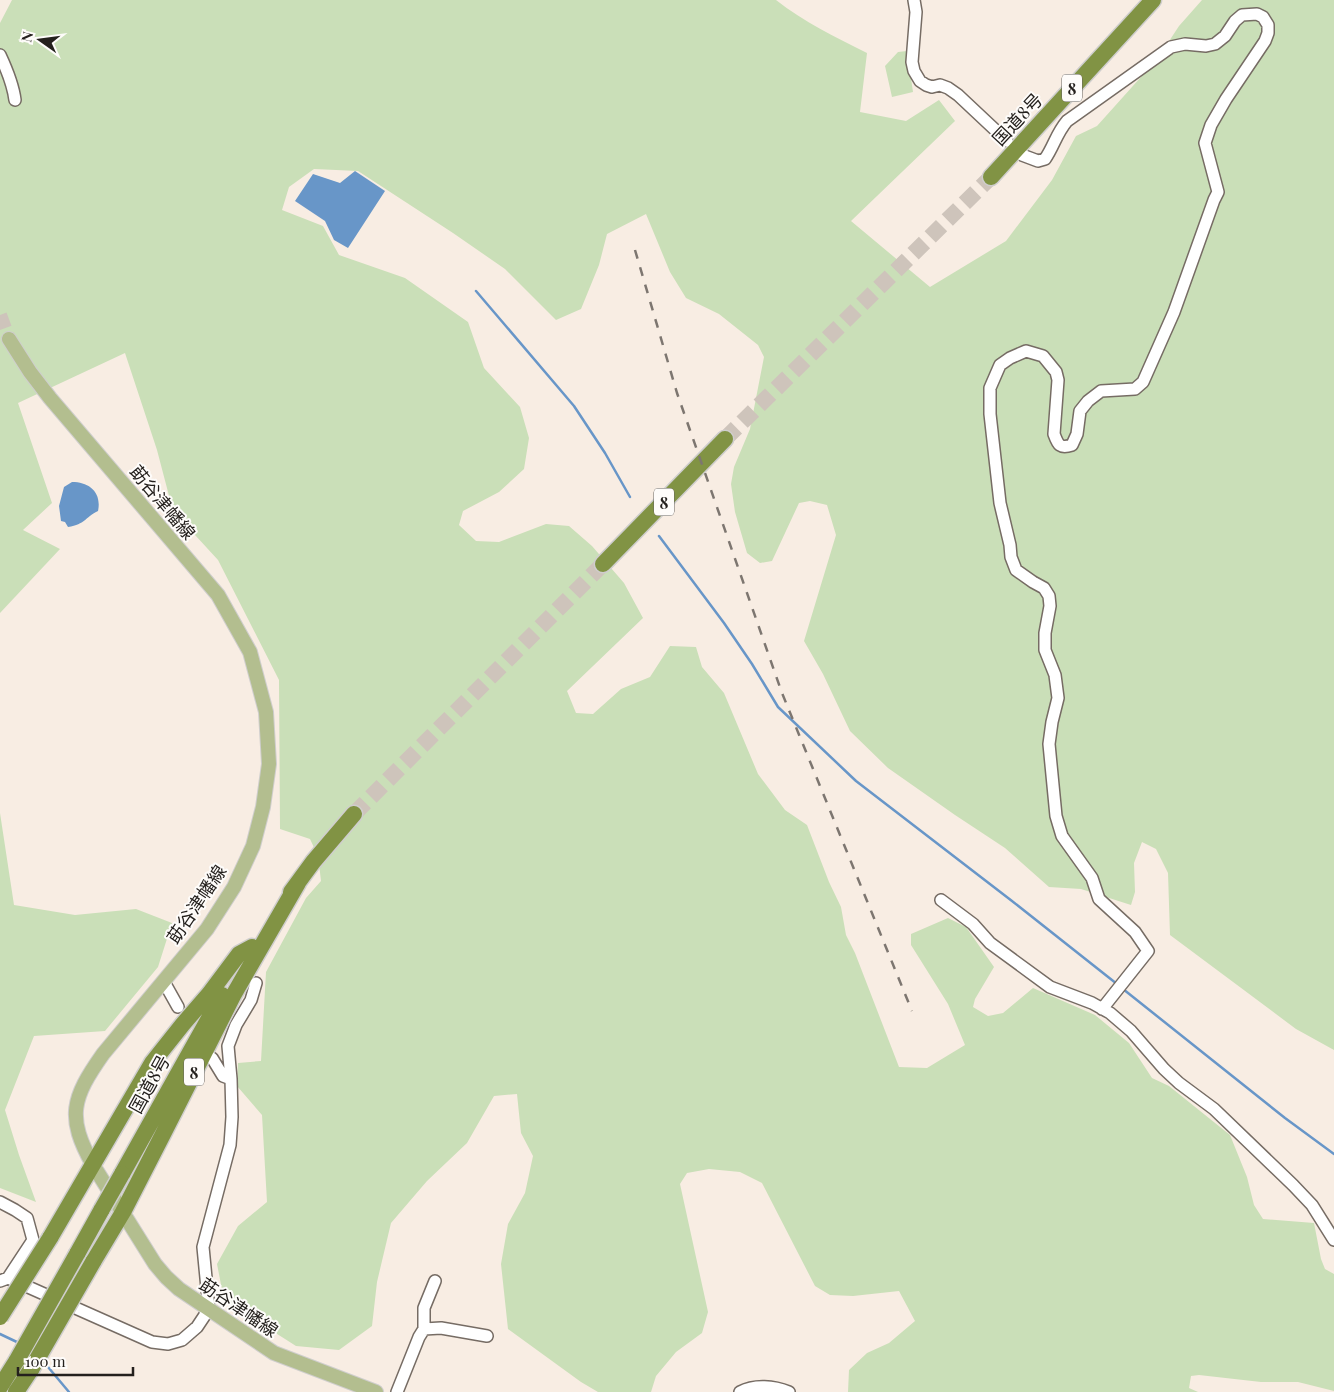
<svg xmlns="http://www.w3.org/2000/svg" width="1334" height="1392" font-family="'Playfair Display','Noto Sans JP',serif">
	<style>
		.green { fill: #cadfb8 }
		.water { fill: #6896c8 }
		.lines { fill: none; stroke-linecap: round; stroke-linejoin: round }
		.stream { stroke: #6896c8; stroke-width: 2.5 }
		.major-tunnel { stroke: #cec4bb; stroke-width: 14; stroke-dasharray: 14 7; stroke-linecap: butt }
		.highway-tunnel { stroke: #cec4bb; stroke-width: 16; stroke-dasharray: 16 8; stroke-linecap: butt }
		.minor-casing { stroke: #766c64; stroke-width: 14 }
		.major-casing { stroke: #cfcecd; stroke-width: 16 }
		.highway-casing { stroke: #cfcecd; stroke-width: 19 }
		.minor { stroke: #fff; stroke-width: 11 }
		.major { stroke: #b3be8f; stroke-width: 14 }
		.highway { stroke: #819344; stroke-width: 16 }
		.rail { stroke: #7d7670; stroke-width: 2.5; stroke-dasharray: 9 9; stroke-linecap: butt }
		.highway-bridge-casing { stroke: #cfcecd; stroke-width: 19; stroke-linecap: butt }
		.highway-bridge { stroke: #819344; stroke-width: 16 }
		.labels { text-anchor: middle; dominant-baseline: central; stroke-width: 4; stroke-linejoin: round; paint-order: stroke }
		.shield { fill: #fefcfa; stroke: #65625f; stroke-width: 1 }
		.shield-label { font-size: 16px; font-weight: bold; fill: #24201d }
		.street-label { font-size: 18px; fill: #24201d; stroke: #fefcfa }
	</style>
	<rect width="100%" height="100%" fill="#f8ede3"/>
	<path class="green" d="M12 0H776C804 22 835 37 867 53L860 112 906 121 939 100 955 121 851 221 930 287 1006 241 1052 180 1076 136 1097 126 1158 58 1179 26 1202 0H1334V1050L1296 1029 1170 935 1168 873 1156 849 1142 842 1134 863 1135 892 1131 905 1081 889 1049 887 1005 848 955 815 888 768 850 731 823 674 804 641 836 535 827 505 810 501 799 503 772 561 760 563 747 553 735 512 731 484 734 467 750 429 764 357 758 345 719 314 686 298 670 272 646 214 607 234 599 265 581 309 556 320 505 269 453 233 358 171 314 169 289 187 282 210 323 226 339 255 405 278 468 322 484 368 520 407 529 438 524 469 499 492 463 511 459 525 476 541 499 542 546 524 569 526 592 546 624 583 643 618 567 691 576 713 593 714 621 689 650 677 670 646 696 647 702 667 724 693 758 774 785 810 807 825 829 882 841 907 846 935 855 953 899 1067 927 1068 965 1045 948 1004 911 945V934L948 918 966 927 994 967 975 999 973 1007 988 1016 1003 1013 1033 988 1095 1015 1129 1043 1152 1078 1169 1086 1230 1135 1247 1177 1254 1205 1263 1219 1314 1223 1321 1259 1325 1269 1334 1274V1391L1298 1382H1261L1199 1375 1191 1376 1189 1388 1198 1392H848L849 1370 867 1353 889 1343 915 1321 899 1291 853 1296 830 1295 815 1286 762 1183 740 1172 709 1169 687 1173 680 1184 708 1312 702 1333 676 1352 656 1376 651 1392H598L581 1382 508 1329 501 1264 508 1224 525 1193 533 1156 521 1133 517 1094 494 1096 467 1143 427 1181 391 1223 377 1282 372 1326 339 1350 296 1346 224 1300 217 1264 238 1226 267 1202 262 1115 237 1086 238 1063 261 1061 266 972 306 898 321 881 318 856 310 839 280 829 279 680 218 560 173 511 157 450 125 353 18 403 52 503 23 530 60 549 0 613V23Z
		M907 51 913 92 892 97 885 66 898 52Z
		M0 813 14 905 75 915 136 909 172 923 158 967 105 1031 34 1036 5 1110 19 1155 36 1202 0 1188Z"/>
	<path class="water" d="M355 171 385 191 348 248 334 240 325 221 295 201 313 174 340 183Z
		M72 482C89 482 102 492 98 511 84 518 86 524 68 527L65 522 61 521 59 506 64 487Z"/>
	<g class="lines">
		<path class="stream" d="M476 291 574 406 605 453 630 497
			M659 536 724 623 752 664 778 707 856 781 1012 901 1117 984
			M1123 989 1285 1118 1334 1154
			M0 1334 19 1343
			M43 1361 69 1392"/>
		<path class="major-tunnel" d="M0 315 9 339"/>
		<path class="highway-tunnel" d="M725 439 991 177
			M354 814 603 564"/>
		<defs>
			<path id="minor" d="M914 0 916 12 912 62 914 71 920 81 926 85 932 87 940 85 948 88 958 95 1007 141
				M0 55C7 70 13 84 15 100
				M1022 155 1038 161 1045 159C1054 146 1056 134 1067 121L1171 47 1185 44 1206 46 1215 44 1225 36 1235 21 1242 15 1257 14 1263 17 1268 25V33L1265 41 1226 99 1211 125 1205 143 1218 192 1214 200 1174 312 1143 382 1135 389 1101 391 1088 401 1080 411 1077 434 1072 445C1060 449 1058 445 1054 434L1058 380 1056 372 1043 356 1026 351 1010 358 1000 365 990 388V414L1000 503 1010 545 1011 557 1016 570 1033 582 1044 588 1049 596 1050 606 1045 633V650L1055 675 1058 698 1052 722 1049 744 1056 816 1062 836 1092 878 1099 899 1135 932 1148 951 1102 1009
				M941 900 973 924 990 943 1050 987 1092 1003 1110 1013 1131 1031 1164 1069 1179 1083 1214 1109 1293 1185 1312 1205 1334 1240
				M164 982 178 1007
				M212 1058 223 1076 231 1079
				M0 1202 15 1210 27 1218 33 1240 8 1278
				M0 1281 8 1278 152 1342 168 1344 182 1340 197 1327 209 1309 203 1247 230 1145 232 1117 231 1079 228 1046 236 1025 251 1000 256 983
				M424 1329V1308L435 1281
				M397 1392 419 1337 424 1329 441 1328 487 1336
				M740 1392C755 1384 774 1386 789 1392"/>
			<path id="major" d="M9 339 30 372 50 398 218 595 250 652 266 712 269 764 263 807 253 846 234 887 207 929 103 1054C72 1098 66 1117 93 1165L155 1264 166 1277 179 1289 274 1353 376 1392"/>
			<path id="highway" d="M991 177 1153 0
				M603 564 725 439
				M291 892 313 862 354 814
				M122 1174 222 995
				M50 1238 152 1063 183 1024 209 994 239 954 252 947
				M77 1254 102 1209
				M93 1262 123 1212 161 1138 234 994 298 883
				M0 1387 17 1360
				M16 1392 32 1368"/>
		</defs>
		<use href="#minor" class="minor-casing"/>
		<use href="#major" class="major-casing"/>
		<use href="#highway" class="highway-casing"/>
		<use href="#minor" class="minor"/>
		<use href="#major" class="major"/>
		<use href="#highway" class="highway"/>
		<path class="rail" d="M635 250 677 393 782 693 912 1011"/>
		<defs>
			<path id="highway-bridge" d="M102 1209 122 1174
				M0 1317 50 1238
				M17 1360 77 1254
				M32 1368 93 1262"/>
		</defs>
		<use href="#highway-bridge" class="highway-bridge-casing"/>
		<use href="#highway-bridge" class="highway-bridge"/>
	</g>
	<g class="labels">
		<g class="shield">
			<rect x="1062" y="74.5" width="20" height="27" rx="4"/>
			<rect x="654" y="488.5" width="20" height="27" rx="4"/>
			<rect x="184" y="1058.5" width="20" height="27" rx="4"/>
		</g>
		<g class="shield-label">
			<text x="1072" y="88">8</text>
			<text x="664" y="502">8</text>
			<text x="194" y="1072">8</text>
		</g>
		<g class="street-label">
			<text transform="translate(1017 119) rotate(-47)">国道8号</text>
			<text transform="translate(163 502) rotate(50)">莇谷津幡線</text>
			<text transform="translate(196 904) rotate(-56)">莇谷津幡線</text>
			<text transform="translate(149 1084) rotate(-61)">国道8号</text>
			<text transform="translate(239 1307) rotate(34)">莇谷津幡線</text>
		</g>
	</g>
	<g transform="translate(40 40) rotate(284)" stroke="#fefcfa" stroke-width="4" paint-order="stroke">
	<path d="M0-4L9 19L0 12L-9 19Z" fill="#24201d"/>
	<text y="-8" font-size="14" font-weight="bold" text-anchor="middle" fill="#24201d">N</text>
	</g>
	<path d="M18 1367v8h115v-8" fill="none" stroke="#24201d" stroke-width="2.5"/>
	<text x="25" y="1367" font-size="15" fill="#24201d" stroke="#fefcfa" stroke-width="4" paint-order="stroke">100 m</text>
</svg>
